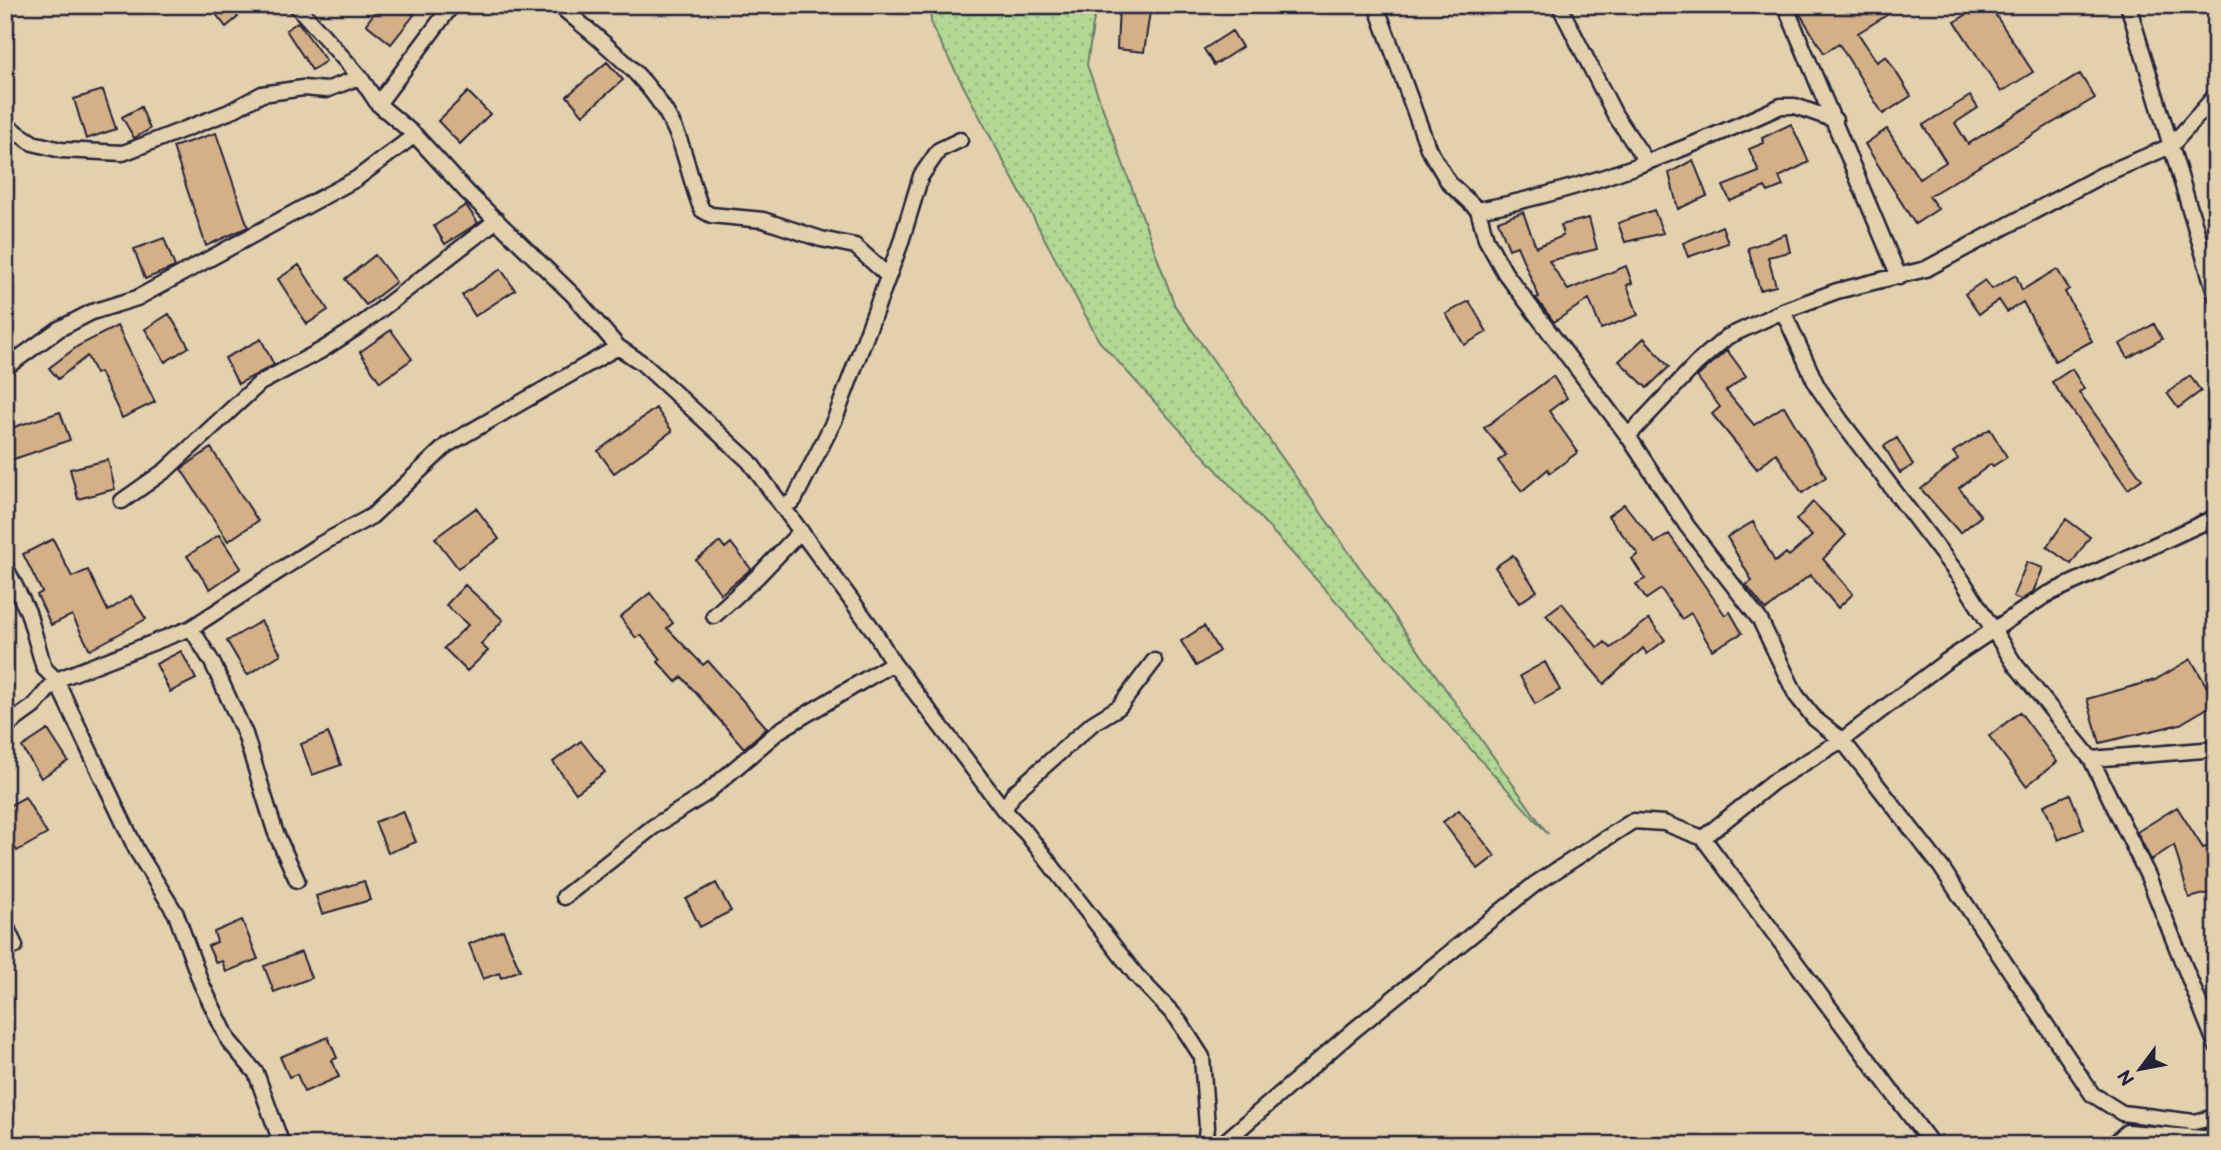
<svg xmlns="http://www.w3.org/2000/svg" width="2221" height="1150" font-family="'Balsamiq Sans',sans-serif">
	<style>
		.grass { fill: url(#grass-dots); stroke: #6a7d68; stroke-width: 2 }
		.building { fill: #d5b086; stroke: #22223b; stroke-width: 2 }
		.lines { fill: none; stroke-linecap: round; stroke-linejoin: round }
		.minor-casing { stroke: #22223b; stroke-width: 19 }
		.minor { stroke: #e3d1ae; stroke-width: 14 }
	</style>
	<defs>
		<pattern id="grass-dots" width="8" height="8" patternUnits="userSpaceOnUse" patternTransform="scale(1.75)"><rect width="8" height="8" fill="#b2d894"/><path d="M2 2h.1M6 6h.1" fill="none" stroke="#99b980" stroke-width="1.8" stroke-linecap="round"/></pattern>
	</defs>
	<rect width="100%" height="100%" fill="#e3d1ae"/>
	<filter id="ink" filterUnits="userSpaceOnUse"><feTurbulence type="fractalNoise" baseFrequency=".0143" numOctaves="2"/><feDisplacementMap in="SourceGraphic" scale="14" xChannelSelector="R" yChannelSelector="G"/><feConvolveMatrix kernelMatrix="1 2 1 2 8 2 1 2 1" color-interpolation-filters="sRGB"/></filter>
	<g filter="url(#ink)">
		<path class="grass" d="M929 5H1096L1087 65 1175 306 1548 834 1099 341 932 27Z"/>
		<path class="building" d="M209 5H229L238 17 226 27Z
			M380 5H402L414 15 391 44 366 24Z
			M1119 5H1151L1144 52 1117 49Z
			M1814 5H1903L1858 33 1877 62 1886 56 1911 96 1883 114 1839 44 1824 53 1800 14Z
			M1981 5H1989L2033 72 2001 92 1955 22Z
			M298 22 326 61 312 70 286 30Z
			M1232 31 1242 47 1214 65 1204 49Z
			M607 62 623 80 583 115 567 96Z
			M2080 74 2095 98 1929 196 1938 209 1915 224 1865 144 1887 129 1919 179 1946 162 1923 125 1970 96 1978 108 1955 123 1968 144Z
			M103 90 116 129 86 139 74 99Z
			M468 92 490 114 460 144 438 121Z
			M141 107 150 129 134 138 122 117Z
			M1791 124 1809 162 1779 177 1783 186 1768 192 1765 187 1730 201 1723 186 1759 172 1749 149 1764 143 1762 138Z
			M216 133 248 227 206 246 173 147Z
			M1693 160 1707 196 1678 209 1669 173Z
			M466 205 478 223 445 244 434 226Z
			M1654 210 1663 233 1625 242 1618 223Z
			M1523 212 1536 247 1563 236 1561 225 1589 218 1597 249 1549 261 1568 290 1626 266 1632 283 1627 285 1638 315 1601 329 1589 299 1554 322 1536 298 1539 297 1517 246 1509 249 1498 221Z
			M1722 226 1728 243 1688 257 1683 243Z
			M1786 234 1790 252 1768 257 1776 286 1760 290 1748 248Z
			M164 238 175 267 145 279 134 249Z
			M375 255 396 282 366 305 345 279Z
			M299 265 328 310 307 324 278 279Z
			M501 269 515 290 475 316 462 295Z
			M2057 269 2069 289 2065 292 2092 341 2055 361 2023 302 2007 312 1999 300 1979 314 1965 294 1985 280 1992 289 2016 275 2022 290Z
			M1469 301 1487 332 1464 345 1446 314Z
			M169 314 189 347 165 362 145 329Z
			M2154 324 2162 339 2128 358 2120 344Z
			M117 326 155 402 122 418 100 372 96 374 87 356 58 379 49 368 78 346Z
			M391 330 412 359 380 382 360 352Z
			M1644 338 1669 367 1647 388 1619 361Z
			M261 339 274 365 238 384 225 358Z
			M1727 350 1746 376 1726 391 1754 425 1784 406 1826 477 1802 493 1776 453 1757 469 1712 414 1720 407 1697 377Z
			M2072 369 2084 389 2079 392 2142 479 2128 489 2052 382Z
			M1553 376 1567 398 1549 411 1578 452 1550 473 1548 469 1522 491 1498 461 1506 455 1484 428Z
			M2190 376 2201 391 2178 408 2167 393Z
			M656 408 672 431 614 473 598 451Z
			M60 412 70 440 5 462V430Z
			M1990 429 2007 457 1993 466 1991 464 1959 488 1981 516 1960 533 1921 489 1958 459 1953 452Z
			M1897 438 1913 465 1900 473 1884 446Z
			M211 448 258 521 228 541 181 469Z
			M108 460 115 489 78 499 70 469Z
			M1813 502 1846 535 1823 559 1853 594 1838 608 1810 575 1766 610 1746 585 1752 581 1727 537 1753 522 1775 562 1786 553 1789 556 1812 536 1796 520Z
			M1624 504 1655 543 1669 534 1725 615 1730 612 1742 633 1712 650 1691 613 1682 619 1661 589 1646 599 1636 584 1645 579 1632 559 1638 554 1608 516Z
			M476 508 499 539 458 568 435 538Z
			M2066 519 2090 537 2071 564 2047 547Z
			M219 535 241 568 210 589 187 556Z
			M53 539 72 577 88 570 108 611 131 596 146 619 90 650 72 615 51 625 37 595 42 592 23 554Z
			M720 542 725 548 731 543 751 569 721 594 696 560Z
			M1513 555 1537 591 1519 603 1495 567Z
			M2027 562 2043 568 2033 592 2021 600 2013 597Z
			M465 585 503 620 481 644 488 651 467 671 444 648 468 625 446 605Z
			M650 593 673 623 667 628 703 665 708 661 767 728 744 748 682 677 676 682 658 662 661 659 641 635 636 638 620 617Z
			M1562 603 1598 648 1605 642 1611 648 1649 619 1665 640 1647 654 1643 648 1604 684 1546 615Z
			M261 621 281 654 247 675 227 641Z
			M1204 626 1219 651 1196 666 1181 641Z
			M181 651 196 679 170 692 156 664Z
			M2191 659 2216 703 2180 724 2100 743 2087 699 2155 680Z
			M1545 662 1560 690 1535 704 1520 676Z
			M2020 712 2057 762 2026 786 1989 736Z
			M48 730 68 761 41 778 22 747Z
			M328 733 341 765 312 775 301 744Z
			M581 741 605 772 576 793 553 762Z
			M2070 794 2084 829 2058 840 2044 805Z
			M25 797 47 834 17 851 5 831V808Z
			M2177 807 2203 848 2210 846 2216 865V891L2189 898 2174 845 2151 860 2137 832Z
			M1459 810 1495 856 1478 869 1443 822Z
			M403 811 416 842 388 853 375 822Z
			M364 881 370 900 322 914 316 896Z
			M716 883 731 911 700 927 686 899Z
			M242 920 258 959 226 972 222 961 216 963 208 946 217 942 214 932Z
			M503 930 520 970 501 978 499 973 483 979 469 944Z
			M301 952 311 978 274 992 264 966Z
			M328 1037 337 1058 332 1060 339 1077 304 1092 297 1074 289 1077 280 1057Z"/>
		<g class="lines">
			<defs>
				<path id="minor" d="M296 5 360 77 378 104 415 135 467 192 573 295 618 347 642 363 749 461 874 631 893 663 1004 810 1027 834 1136 975 1177 1018 1202 1057 1207 1127 1205 1145
					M559 5C605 45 657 81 679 139 688 162 692 187 702 210L711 215 763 220 821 239 855 246 887 275
					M1376 5 1428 148 1449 183 1478 210 1486 239 1505 273 1628 436 1687 526 1760 620 1796 695 1815 719 1842 740 1941 867 2092 1094 2122 1113 2194 1122 2216 1117
					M1559 5 1615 115 1646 161
					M1785 5 1899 277
					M2216 95 2171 146 2216 296
					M378 104 452 5
					M5 125 33 143 61 150 123 153 229 112 262 94 303 88 326 90 360 77
					M1478 210C1582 191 1685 150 1781 106H1795L1835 120
					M1783 311 1817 386 1841 421 1962 580 2014 663 2091 759 2148 876 2216 1045
					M5 368 59 329 92 312 137 298 356 179 415 135
					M1628 436 1696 364 1727 337 1783 311 1837 291 1926 269 2102 175 2171 146 2128 5
					M122 501 166 470 260 383 322 350 362 324 497 220
					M784 507 794 500 835 419 900 245 921 176 939 150 960 140
					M5 566 28 612 44 668 56 680 34 706 5 727
					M714 616 758 576 801 531
					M191 628 212 662 245 734 275 831 297 880
					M2091 759 2216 749
					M1004 810 1014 793 1093 723 1119 707 1154 661
					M564 897 653 827 704 795 780 730 893 663
					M5 924 15 946
					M282 1145 256 1073 229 1041 201 983 176 914 137 851 56 680 191 628 319 545 372 516 447 445 618 347
					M1221 1145 1354 1030 1535 884 1633 821 1664 823 1703 838
					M1932 1145 1703 838 1773 782 1842 740 1945 662 2046 595 2216 517
					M2113 1145 2127 1132 2216 1139"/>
			</defs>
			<use href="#minor" class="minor-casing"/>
			<use href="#minor" class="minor"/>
		</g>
	</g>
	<rect width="2221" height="1150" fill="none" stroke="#e3d1ae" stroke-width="28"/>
	<rect x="14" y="14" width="2193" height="1122" fill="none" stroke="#22223b" stroke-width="2.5" filter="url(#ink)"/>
	<g transform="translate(2140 1069) rotate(238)" stroke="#e3d1ae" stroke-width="5" paint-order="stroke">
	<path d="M0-5L12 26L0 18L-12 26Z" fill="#22223b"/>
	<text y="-10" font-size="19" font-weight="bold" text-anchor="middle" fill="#22223b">N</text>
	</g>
</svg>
